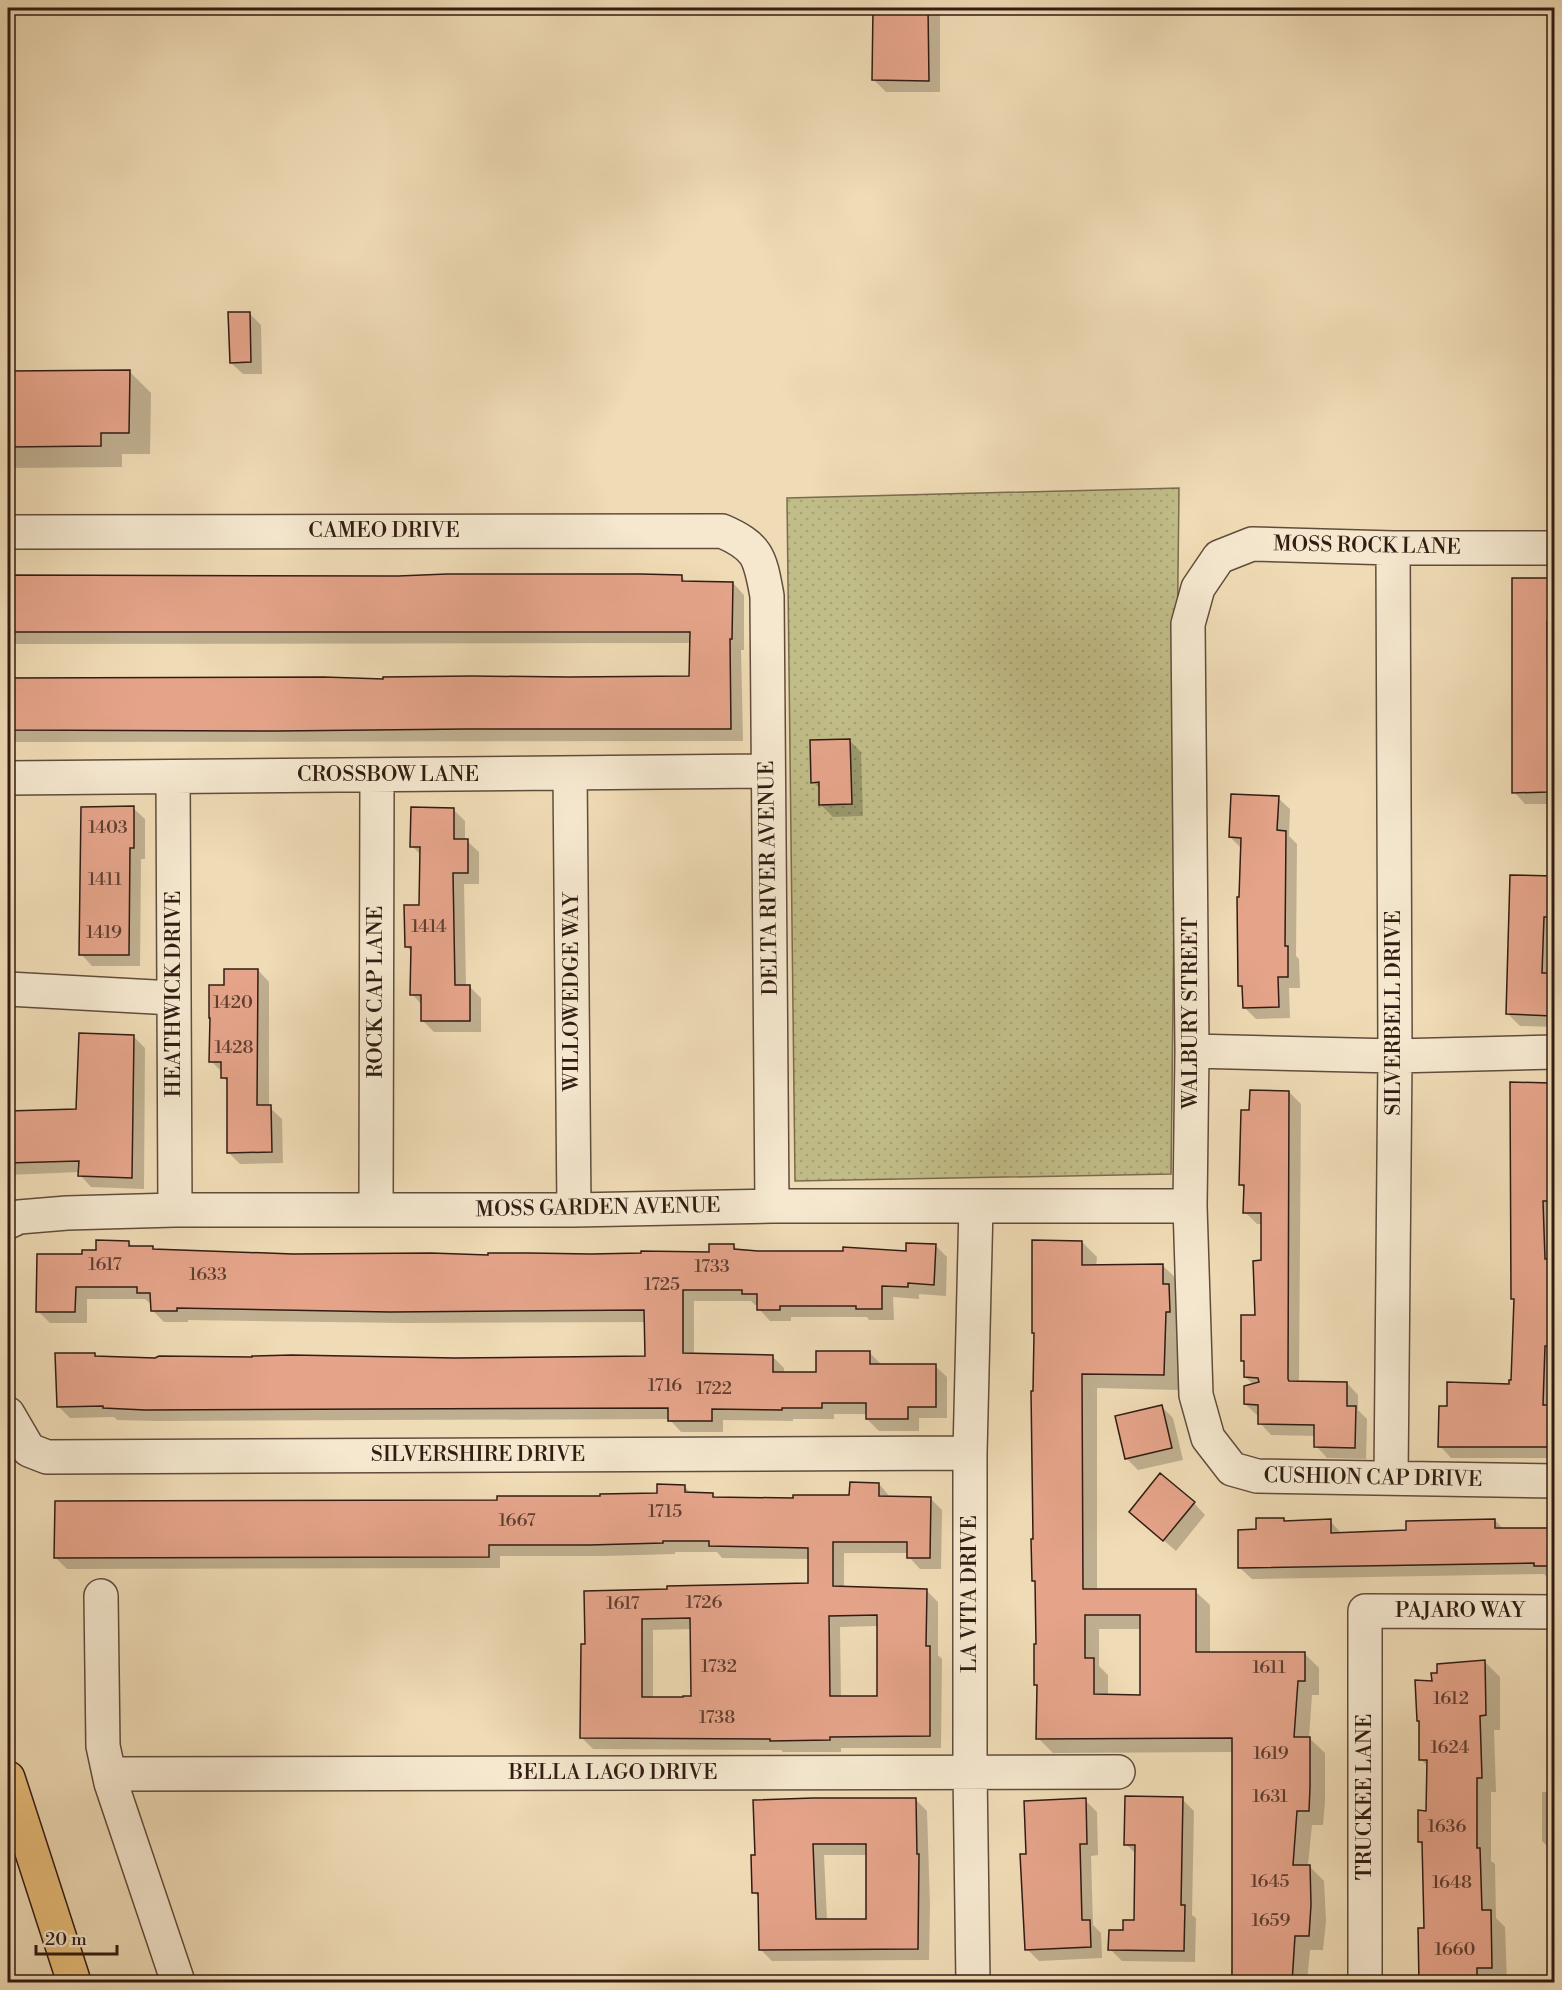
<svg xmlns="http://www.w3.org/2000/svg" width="1562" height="1990" font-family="'Libre Bodoni',serif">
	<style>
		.park { fill: url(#park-dots); stroke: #7a6c4e; stroke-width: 1.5 }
		.shadow { fill: #0003; fill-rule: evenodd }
		.building { fill: #e5a48a; stroke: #321c13; stroke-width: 1.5; fill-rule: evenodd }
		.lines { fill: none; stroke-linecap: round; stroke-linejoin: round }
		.minor-casing { stroke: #614c3c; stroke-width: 36 }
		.highway-casing { stroke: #321c13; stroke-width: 36 }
		.minor { stroke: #f5e8cf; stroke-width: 33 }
		.highway { stroke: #e8be7a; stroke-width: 33 }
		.labels { text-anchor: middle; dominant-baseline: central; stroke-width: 5; stroke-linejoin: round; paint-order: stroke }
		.number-label { font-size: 18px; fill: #5f3e31 }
		.street-label { font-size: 21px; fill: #321c13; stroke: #f5e8cf }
	</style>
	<defs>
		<pattern id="park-dots" width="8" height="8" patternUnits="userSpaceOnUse" patternTransform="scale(1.5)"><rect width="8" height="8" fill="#c1bd88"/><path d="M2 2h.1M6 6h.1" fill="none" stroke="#a6a274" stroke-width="1.8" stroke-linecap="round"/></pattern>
	</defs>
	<rect width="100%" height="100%" fill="#efdbb5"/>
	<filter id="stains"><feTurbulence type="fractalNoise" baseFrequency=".00333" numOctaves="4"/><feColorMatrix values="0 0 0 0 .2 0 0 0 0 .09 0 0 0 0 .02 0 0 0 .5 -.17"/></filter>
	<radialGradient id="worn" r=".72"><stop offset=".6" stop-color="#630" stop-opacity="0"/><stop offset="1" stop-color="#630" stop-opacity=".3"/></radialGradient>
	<path class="park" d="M1179 488 1171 1174 795 1181 787 498Z"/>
	<path class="shadow" d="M875 8H940V92H886L874 80Z
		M249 313 261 325 262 374H243L231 363Z
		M129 371 151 393 150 454H122V467L8 468V373Z
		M256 576 682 577 687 583H733L744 595V650H741L743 741 8 742V679L324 678 384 680 691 678V643L8 644V577Z
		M1551 580 1554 583V804H1525L1514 792Z
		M849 740 861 752 863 816 833 817 821 805V790L813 782Z
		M1278 798 1290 809 1289 836 1297 844 1296 956 1299 959 1300 988H1289L1290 1018 1256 1019 1244 1007V990L1239 985 1242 849 1230 837Z
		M133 808 145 819V859H141L140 966H92L81 954Z
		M453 809 465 821V841H467L479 852V884H464L466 986H469L481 998V1032H434L422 1020V1005L412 994V952L407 947 421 906 422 856 412 846Z
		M8 828 14 835V890H8Z
		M1553 878 1554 880V1027L1520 1026 1508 1014Z
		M258 970 269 982V1107L282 1119 283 1163 240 1164 228 1152V1083L223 1077V1073L211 1061 226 987Z
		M134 1037 145 1048 144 1189 91 1187 80 1175V1172L8 1175V1181V1113L78 1111Z
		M1550 1084 1554 1089V1458H1451L1440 1446 1448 1407 1511 1385 1515 1301 1512 1299Z
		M1289 1092 1301 1104 1299 1382 1347 1383 1358 1395V1410L1367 1419 1366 1459 1327 1458 1316 1446V1436L1271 1435 1260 1423V1415H1257L1245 1404 1254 1385 1245 1377 1256 1317 1263 1262V1224H1257L1245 1212V1189L1240 1184 1251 1111Z
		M128 1242 134 1248 152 1247 155 1251 293 1256H591L711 1253 734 1246 739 1251 758 1252H907L936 1246 947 1257 946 1296 919 1294V1299L893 1297 894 1320H869L867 1317H791V1321H770L759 1309V1305H755L751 1301H694V1355L772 1356 784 1368V1373H818L869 1352 881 1364 935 1366 947 1377V1418H919V1431H879L867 1419V1414H834V1419H793V1421L723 1420V1432H681L669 1419 158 1421 117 1420 114 1417 70 1418 58 1406 95 1354 98 1358 254 1359 647 1357 646 1322 403 1323 188 1320V1322H164L152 1310V1305L145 1299H87V1323H50L38 1311 83 1256Z
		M1082 1242 1097 1257 1096 1267 1163 1266 1178 1280 1180 1327 1178 1390 1097 1388V1591H1195L1210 1605V1654L1304 1653 1319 1668V1695H1312L1309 1738 1325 1753V1802L1323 1825H1312L1308 1865 1324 1881 1326 1921 1323 1950H1310L1307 1982H1231V1969H1233V1752L1053 1753 1038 1738 1039 1688 1035 1684 1038 1645 1037 1583 1034 1580 1036 1335 1033 1333ZM1099 1629H1141V1696H1108V1675L1099 1666Z
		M1162 1407 1173 1418 1183 1460 1138 1470 1126 1458Z
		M879 1484 891 1498H930L942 1510 941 1569H920L909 1557V1553H844V1588L926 1590 938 1602V1655L942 1659 941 1748H841V1752H783L781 1750 593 1749 581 1737 586 1646V1592L810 1585V1559L722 1558 717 1552H675V1554L602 1556H500V1568L67 1569 55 1557 499 1501 658 1495 684 1486 692 1494H712L716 1498 794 1500 851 1497ZM878 1626V1697H841L840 1627ZM692 1629V1697L653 1699V1630Z
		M1194 1503 1205 1515 1176 1551 1131 1512Z
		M1283 1520 1286 1522 1330 1521 1342 1534 1408 1531 1495 1520 1504 1530H1554V1577H1547L1544 1574 1252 1579 1240 1568 1258 1531Z
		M1485 1662 1500 1677V1730H1494L1496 1792H1491V1861L1495 1864 1496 1918 1505 1927 1507 1982H1418L1425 1930 1424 1846 1419 1842 1428 1812 1429 1767 1420 1759V1722L1418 1720 1434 1683Z
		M1542 1792H1554V1853L1542 1841Z
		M915 1799 927 1811 930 1905 929 1960 772 1961 760 1949V1899L754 1892 752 1856ZM824 1855H867V1920H827Z
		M1182 1799 1194 1811 1192 1915 1196 1918 1195 1962 1122 1961 1110 1949 1135 1922 1137 1855 1126 1844Z
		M1085 1800 1097 1812 1098 1855 1091 1856 1093 1925 1101 1933 1102 1958 1039 1961 1027 1949 1028 1855Z"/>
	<path class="building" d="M873 8H928L929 81 872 80Z
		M228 312H250L251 362 230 363Z
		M130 370 129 433H101V446L8 447V371Z
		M447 574H641L682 575V581L733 582 732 639H730L731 729H466L278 731 8 730V678L324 677 383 679V677L472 676 569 677 689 676 690 632H8V575L398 576Z
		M1512 578H1552V622H1547L1549 792 1512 793Z
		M850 739 852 804 819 805V782L811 783 810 740Z
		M1231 794 1279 796 1277 830 1286 831 1285 946H1288V977H1278L1279 1007 1243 1008 1242 986H1238L1237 897H1239L1241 838 1229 837Z
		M134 806V848H130L129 955H79L81 807Z
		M411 807 454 808V839H468V873H453L455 985H470V1021H421V995H410L411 947H405L404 905H419L420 847H410Z
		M1510 875 1553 876 1552 917H1544L1542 973H1552V1016L1506 1014Z
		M224 969H258L257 1105H271L272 1152 227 1153V1078H221V1062H209L210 1018H209V985H224Z
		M79 1033 134 1035 132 1178 78 1176 79 1161 8 1163V1111L76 1109Z
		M1510 1082 1551 1083 1550 1158H1552V1201H1543L1545 1259H1553L1554 1298 1551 1346H1545L1543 1405H1552L1553 1447H1438L1439 1406H1447V1382L1509 1384V1380H1511L1514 1299H1511Z
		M1250 1090 1289 1091 1288 1379 1289 1381 1347 1382V1406H1356L1355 1448 1314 1447V1425L1258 1424V1405L1244 1404V1386L1259 1382 1258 1378 1244 1377V1361H1241V1315H1255L1253 1261 1261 1260V1213H1243L1244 1185H1239L1241 1110H1249Z
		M96 1240 129 1241V1246H153V1249L293 1254 431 1253 488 1255V1253H529L591 1254 641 1253V1251L709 1252V1244H734V1249L758 1251H843V1247L906 1251V1243L936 1244 934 1285 908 1283V1287L882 1286V1309H856V1306H780V1310H757V1294H742V1290H683V1353L773 1355V1372H816V1351H870V1364H936V1407H908V1419H866V1403H822V1408H782V1410L712 1409V1421H668V1408L145 1410 103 1408V1406L57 1407 55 1353H95V1356L155 1358 159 1356 252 1357V1356L292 1355 455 1358 645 1356 644 1310 390 1312 177 1308V1311H151L150 1293H137V1287H76L75 1312H36L37 1254H82V1250H96Z
		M1032 1240 1082 1241V1265L1163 1264V1284H1169L1170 1312H1166L1164 1375 1082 1374 1083 1589H1196V1652H1305V1681H1298L1294 1737H1310V1787L1309 1811H1297L1293 1865H1310L1311 1905 1309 1936H1295L1292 1983H1232V1738L1036 1739 1037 1685H1034V1644H1036L1035 1581H1032L1031 1539H1033L1031 1391H1033L1034 1333H1032ZM1085 1615H1140V1695L1094 1694V1658H1085Z
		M1162 1405 1172 1448 1125 1459 1115 1416Z
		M1160 1473 1195 1502 1163 1541 1129 1512Z
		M850 1482 879 1483V1496L931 1497 930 1558H907V1542H833V1586L927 1589 926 1646H930V1736L830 1737V1740L770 1741V1739L580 1738 581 1644H585L584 1591 667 1589V1586L808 1583V1548L709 1546V1541H663V1543L589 1545H489V1557L54 1558 55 1501 497 1500V1496H600V1494L657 1493V1484L685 1485V1492L713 1493V1497L793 1498V1495H849ZM877 1615V1696H830L829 1616ZM690 1618 691 1696H683V1697H642V1619Z
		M1256 1518H1284V1521L1331 1519V1533L1406 1530V1521L1495 1519V1528H1554V1566H1534V1563L1238 1568V1530L1256 1529Z
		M1485 1660 1486 1715 1480 1716 1482 1778H1477V1848H1480L1482 1910H1491L1492 1968H1477V1983H1419L1418 1928H1424L1422 1842H1418V1810L1426 1811 1427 1760H1419V1721H1417L1415 1680 1432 1681 1431 1673H1437V1664Z
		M1125 1796 1183 1797 1181 1905H1185L1184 1951 1108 1950 1109 1930H1123V1920H1134L1135 1845H1124Z
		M813 1798H916L917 1854H919L918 1949 759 1950 758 1893H752L751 1855H755L753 1800ZM813 1844H866V1919H816Z
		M1086 1798 1087 1844H1080L1082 1920H1090L1091 1947 1025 1950 1020 1854H1026L1024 1801Z"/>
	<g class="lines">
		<defs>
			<path id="minor" d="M8 532 722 531C759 547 760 558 767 596L772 1206
				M1554 548H1393L1252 544 1219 557 1198 588 1188 624 1192 1051 1190 1206 1196 1395 1208 1438 1232 1469 1257 1476 1554 1481
				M570 773 574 1210
				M173 777 175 1210
				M8 778 768 771
				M8 989 173 998
				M1192 1051 1395 1056 1554 1052
				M376 1209 377 776
				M8 1222 19 1217 67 1213 175 1210H574L772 1206H1190
				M8 1414 29 1450 47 1457 970 1453
				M1391 1478 1395 1056 1393 548
				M101 1596 103 1746 111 1783 178 1982
				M109 1774 1118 1772
				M973 1982 970 1772V1453L976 1206
				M1365 1982V1611L1554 1612"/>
			<path id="highway" d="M8 1778 74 1982"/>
		</defs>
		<use href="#minor" class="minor-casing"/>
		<use href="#highway" class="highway-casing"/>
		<use href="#minor" class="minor"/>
		<use href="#highway" class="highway"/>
	</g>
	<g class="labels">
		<g class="number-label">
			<text x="108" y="827">1403</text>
			<text x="105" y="879">1411</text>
			<text x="429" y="926">1414</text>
			<text x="104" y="932">1419</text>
			<text x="233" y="1002">1420</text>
			<text x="234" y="1047">1428</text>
			<text x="105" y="1264">1617</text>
			<text x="712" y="1266">1733</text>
			<text x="208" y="1274">1633</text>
			<text x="662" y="1284">1725</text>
			<text x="665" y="1385">1716</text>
			<text x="714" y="1388">1722</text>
			<text x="665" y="1511">1715</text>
			<text x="517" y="1520">1667</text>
			<text x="704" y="1602">1726</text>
			<text x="623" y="1603">1617</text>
			<text x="719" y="1666">1732</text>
			<text x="1269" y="1667">1611</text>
			<text x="1451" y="1698">1612</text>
			<text x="717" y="1717">1738</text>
			<text x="1450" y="1747">1624</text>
			<text x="1271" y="1753">1619</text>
			<text x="1270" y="1796">1631</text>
			<text x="1447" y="1826">1636</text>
			<text x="1270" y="1881">1645</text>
			<text x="1452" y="1882">1648</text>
			<text x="1271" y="1920">1659</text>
			<text x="1455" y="1949">1660</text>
		</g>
		<g class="street-label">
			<text x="384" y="531">CAMEO DRIVE</text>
			<text transform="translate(1367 546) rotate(1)">MOSS ROCK LANE</text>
			<text x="388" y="775">CROSSBOW LANE</text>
			<text transform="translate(769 878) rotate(-91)">DELTA RIVER AVENUE</text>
			<text transform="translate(376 992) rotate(-90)">ROCK CAP LANE</text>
			<text transform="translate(572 992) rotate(-90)">WILLOWEDGE WAY</text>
			<text transform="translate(174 994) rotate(-90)">HEATHWICK DRIVE</text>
			<text transform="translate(1191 1013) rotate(-90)">WALBURY STREET</text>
			<text transform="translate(1394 1013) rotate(-90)">SILVERBELL DRIVE</text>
			<text transform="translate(598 1208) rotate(-1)">MOSS GARDEN AVENUE</text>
			<text x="478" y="1455">SILVERSHIRE DRIVE</text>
			<text transform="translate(1373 1478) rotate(1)">CUSHION CAP DRIVE</text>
			<text transform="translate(970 1594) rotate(-90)">LA VITA DRIVE</text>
			<text x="1460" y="1611">PAJARO WAY</text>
			<text x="613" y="1773">BELLA LAGO DRIVE</text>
			<text transform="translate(1365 1797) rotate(-90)">TRUCKEE LANE</text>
		</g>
	</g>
	<rect width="1562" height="1990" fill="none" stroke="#efdbb5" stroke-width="30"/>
	<rect x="9" y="9" width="1544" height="1972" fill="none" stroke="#321c13" stroke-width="3"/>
	<rect x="15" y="15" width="1532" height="1960" fill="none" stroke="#321c13" stroke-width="1.5"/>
	<path d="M36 1945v9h81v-9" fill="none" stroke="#321c13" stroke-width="3"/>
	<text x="45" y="1945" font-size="18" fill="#321c13" stroke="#f5e8cf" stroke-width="4.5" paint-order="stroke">20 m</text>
	<rect width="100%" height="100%" filter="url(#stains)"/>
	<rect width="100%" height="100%" fill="url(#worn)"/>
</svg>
